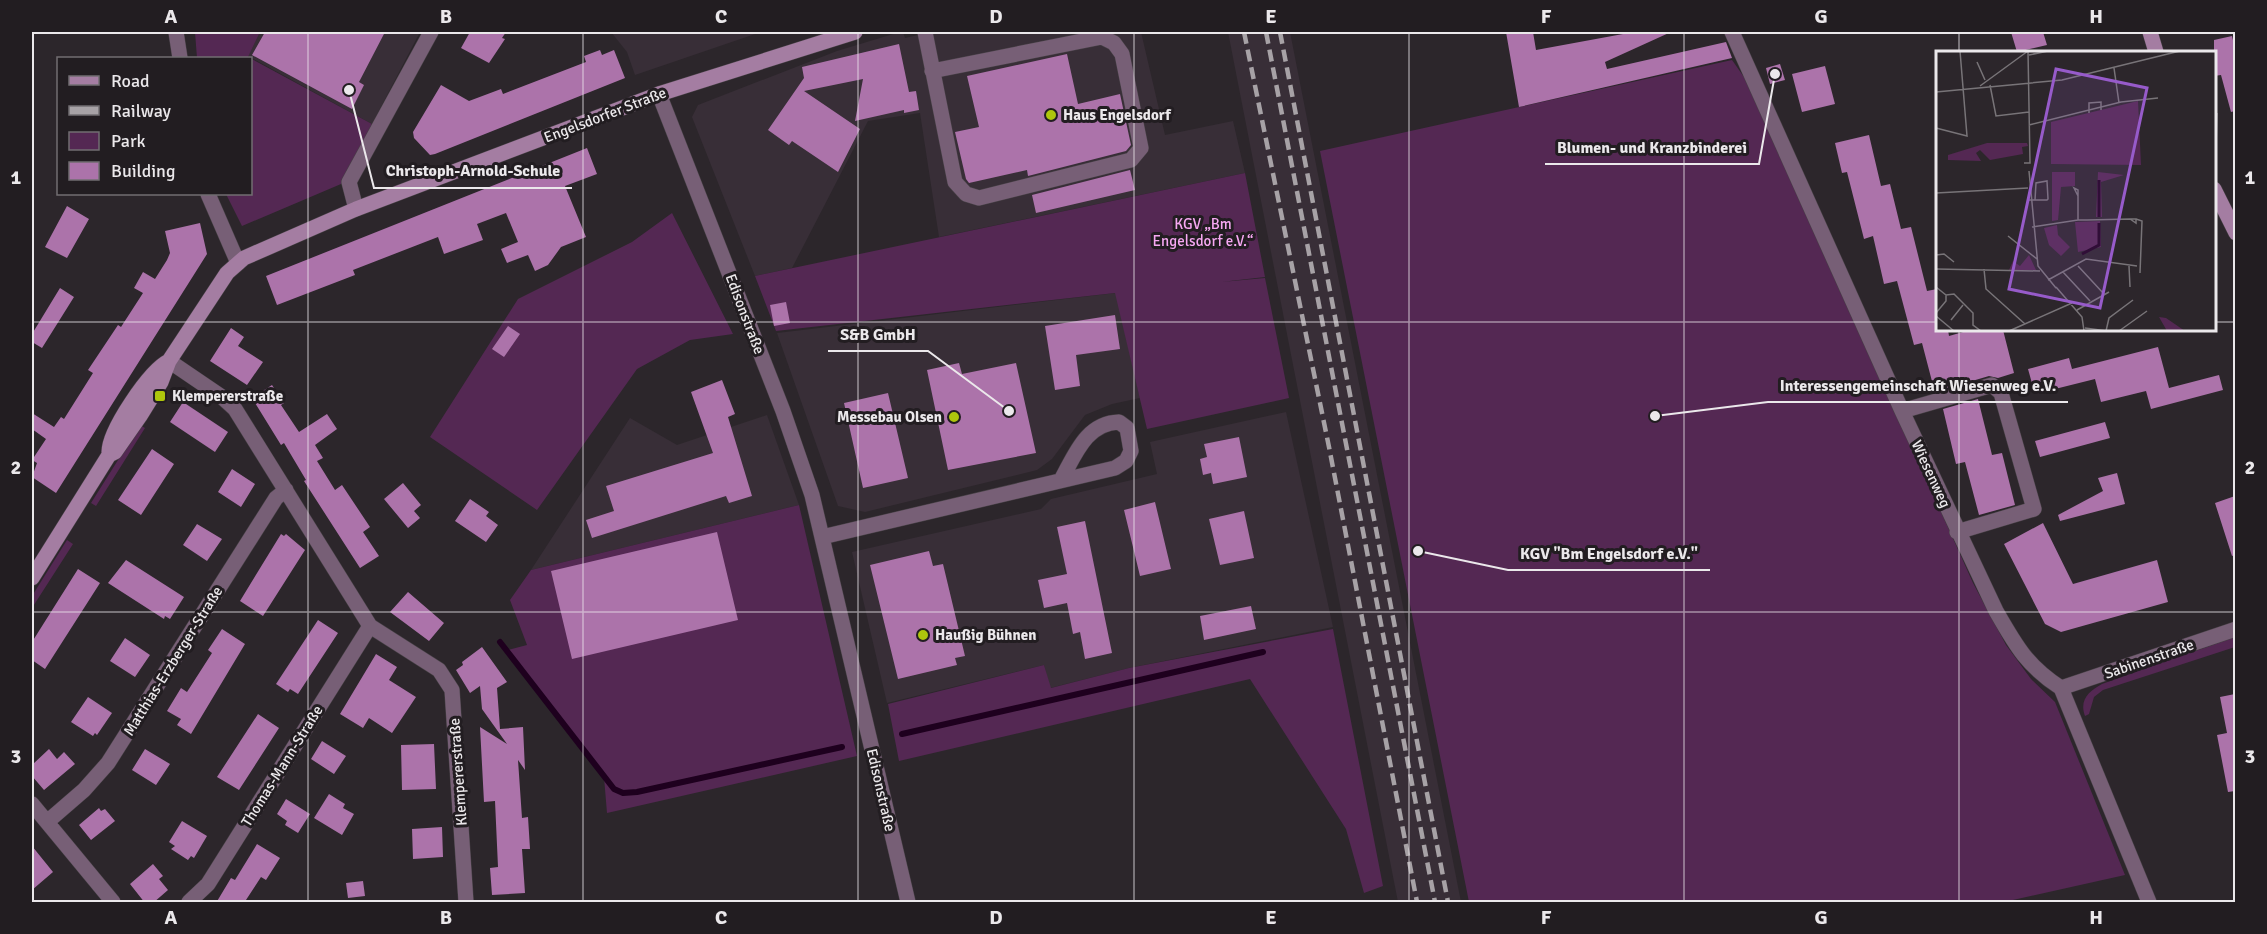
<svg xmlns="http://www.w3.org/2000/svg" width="2267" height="934" font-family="Signika,sans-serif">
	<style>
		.built { fill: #382e37 }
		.green { fill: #542853 }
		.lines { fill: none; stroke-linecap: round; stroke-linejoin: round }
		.stream { stroke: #1e001e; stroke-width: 6 }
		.building { fill: #ac73aa }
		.street-casing { stroke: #474146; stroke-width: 16 }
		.secondary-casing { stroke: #474146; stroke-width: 16 }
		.street { stroke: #775f76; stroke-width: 15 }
		.secondary { stroke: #a47da2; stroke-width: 15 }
		.rail { stroke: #a7a2a6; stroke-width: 4.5; stroke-dasharray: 12 6; stroke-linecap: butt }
		.grid { fill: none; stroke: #ebe8eb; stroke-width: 1.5; stroke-opacity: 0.55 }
		.poi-dot { fill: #aec60c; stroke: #221d21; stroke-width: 2 }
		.labels { text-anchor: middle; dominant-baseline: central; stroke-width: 6; stroke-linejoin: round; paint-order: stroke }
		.street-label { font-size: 15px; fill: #ebe8eb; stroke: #221d21 }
		.poi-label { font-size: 15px; font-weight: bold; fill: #ebe8eb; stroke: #221d21; text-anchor: start }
		.park-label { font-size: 15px; fill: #f6a7f2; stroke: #221d21 }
		.inset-river { fill: none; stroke: #1e001e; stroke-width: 3 }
		.inset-road { fill: none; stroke: #787478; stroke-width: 1.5 }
		.view { fill: #975bca; fill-opacity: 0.15; stroke: #975bca; stroke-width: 3 }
		.inset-edge { fill: none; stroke: #ebe8eb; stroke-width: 3 }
		.leader { fill: none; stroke: #ebe8eb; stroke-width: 2 }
		.callout-dot { fill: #ebe8eb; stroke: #221d21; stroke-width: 2 }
		.callout-label { font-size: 16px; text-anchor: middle; font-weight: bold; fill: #ebe8eb; stroke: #221d21; stroke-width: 6; stroke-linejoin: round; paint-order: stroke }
		.neatline { fill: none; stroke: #ebe8eb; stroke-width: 2 }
		.grid-label { font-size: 20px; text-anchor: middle; font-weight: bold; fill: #ebe8eb }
	</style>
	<rect width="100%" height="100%" fill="#2c262b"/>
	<path class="built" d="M260 32H420L372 124 248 56Z
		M611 32H761L635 75 627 52Z
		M900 32H903L905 38 931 32H1141L1165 135 1233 121 1245 173 939 237 920 113 868 121 792 268 755 276 692 117 698 105 837 51Z
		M1228 32H1290L1461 902H1398Z
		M1116 293 1140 398 1112 404 1085 415 1052 459 1037 470 865 512 838 506 777 333Z
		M1286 412 1333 627 1129 668 1050 688 1044 665 887 703 852 552 1041 509 1051 499 1157 474 1150 442Z
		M767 415 799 505 531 570 630 418 677 445Z"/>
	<path class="green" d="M195 32H260L248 57 372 124 341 184 242 226 226 194H250V58H197Z
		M1732 60 1751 87 1973 583 2006 645 2031 679 2055 702 2125 875 2004 902H1469L1320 151Z
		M1245 173 1265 277 1221 282 1265 278 1289 398 1147 429 1115 293 776 331 755 276Z
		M672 213 733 334 690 340 637 369 537 510 430 437 518 299 632 242Z
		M140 425 145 428 96 506 91 503Z
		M799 505 857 756 607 813 604 777 504 651 527 645 510 600 531 570Z
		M67 540 73 544 32 608V596Z
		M1333 629 1383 886 1364 893 1346 829 1250 679 899 761 888 704 1044 665 1051 688 1129 668Z
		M2235 637V647L2103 690 2094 697 2089 714 2085 716C2079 700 2089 691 2102 684Z"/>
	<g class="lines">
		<path class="stream" d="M500 642 614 789 623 793 637 792 842 747
			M902 734 1263 652"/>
	</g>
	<path class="building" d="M265 32H385L359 82 364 85 352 109 252 55Z
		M470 32H506L502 38 505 39 489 63 461 48Z
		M1506 32H1533L1536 50 1623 34 1622 32H1671L1605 62 1607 69 1726 42 1732 58 1519 107Z
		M2011 32H2043L2047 45 2017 52Z
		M2232 36 2235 49V111L2231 112 2221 75 2214 76V40Z
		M899 44 909 92 916 91 919 110 904 113V110L855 121 863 79 804 91 860 129 838 172 792 141 789 145 768 130 804 78 802 67Z
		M600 50 602 55 614 50 625 78 435 154 430 155 414 138 413 132 441 85 469 101 501 89 503 94 586 62 584 56Z
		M1067 54 1078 104 1120 94 1131 145 1126 151 1028 176 1027 170 969 183 966 179 955 132 979 127 967 76Z
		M1780 64 1785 80 1770 84 1766 68Z
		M1825 66 1835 104 1802 112 1792 74Z
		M1869 135 1881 186 1890 184 1901 229 1911 227 1927 291 1937 289V330H1948L1949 336 1970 330H2003L2014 373 1998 378 1989 376 1938 391 1934 389 1922 343 1914 345 1897 281 1884 284 1873 236 1864 239 1847 172 1842 173 1835 143Z
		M587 148 597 174 565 186 586 237 561 247 548 265 535 271 528 255 507 263 501 249 518 242 506 213 477 224 483 240 444 254 438 237 353 270 355 275 277 305 266 276Z
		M1130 170 1135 190 1036 213 1032 195Z
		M67 206 89 219 67 258 45 247Z
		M200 223 207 254 56 493 32 477 37 463 32 460 46 439 32 429V413L54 427 61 417 64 419 93 373 88 370 118 325 121 327 143 293 134 288 143 272 155 279 167 260 170 253 165 231Z
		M60 288 74 297 42 348 32 342V334Z
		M786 302 790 323 774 326 770 305Z
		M1115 315 1120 349 1076 355 1080 386 1055 390 1045 326Z
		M508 326 520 334 504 357 492 349Z
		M231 328 244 337 238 346 263 362 247 385 210 361Z
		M2158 347 2169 388 2219 375 2223 390 2151 409 2146 391 2101 402 2095 379 2035 394 2028 369 2069 358 2072 369Z
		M959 363 962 374 1016 363 1036 453 948 470 927 370Z
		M722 380 735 414 728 417 752 496 729 503 726 496 592 538 586 520 614 511 606 486 713 453 691 392Z
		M272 385 284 403 281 405 299 432 327 414 337 429 315 445 323 458 317 461 335 490 342 485 370 527 363 532 379 556 360 568 304 481 306 480 284 443 281 445 252 398Z
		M888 393 908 478 863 488 844 403Z
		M1978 399 1992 455 2002 453 2015 505 1979 515 1965 462 1956 464 1943 409Z
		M183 402 228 432 215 452 170 422Z
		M2105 422 2110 438 2040 457 2035 441Z
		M1239 437 1247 477 1213 484 1211 473 1203 475 1200 459 1207 457 1204 444Z
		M152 449 174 464 141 515 118 500Z
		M232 469 255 484 241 507 218 492Z
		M2117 473 2125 504 2060 521 2058 515 2103 491 2098 478Z
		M403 483 421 505 414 511 420 518 408 528 384 499Z
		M2235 496V555L2232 556 2215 503Z
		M470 499 489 512 486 516 498 525 486 542 455 521Z
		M1155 502 1171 569 1140 576 1124 510Z
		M1244 511 1254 558 1220 565 1209 519Z
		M1085 521 1112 653 1085 659 1080 632 1073 634 1067 603 1044 608 1038 580 1067 574 1057 527Z
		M2043 523 2073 584 2157 560 2168 602 2061 632 2045 624 2004 544Z
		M197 524 222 539 207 561 183 545Z
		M717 532 738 620 572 659 551 571Z
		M281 534 284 536 286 534 305 550 263 616 240 601Z
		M929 551 933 566 943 564 965 656 955 658 957 665 898 679 870 565Z
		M126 560 184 597 170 619 165 616 164 619 108 583Z
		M78 569 100 583 45 669 32 660V642Z
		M408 592 444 623 429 641 390 612Z
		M1251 606 1256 629 1204 640 1200 616Z
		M318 620 338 633 298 694 290 689 288 692 276 684Z
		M222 629 245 644 191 734 177 725 181 719 167 711 181 688 187 692 212 653 208 650Z
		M125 638 150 655 135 677 110 661Z
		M482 647 507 682 497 688 500 729 523 727 525 770 518 760 522 818 528 817 530 849H522L525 893 492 895 490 868 498 867 495 801 484 802 480 727 507 744 482 709 480 686 470 693 456 670 463 665 462 662Z
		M376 654 397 667 389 680 416 697 392 733 369 718 363 728 340 714Z
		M2235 694V791L2228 792 2217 735 2227 733 2220 697Z
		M88 697 112 713 97 735 95 733 93 736 71 722Z
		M258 714 279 728 239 790 217 777Z
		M322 741 346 756 334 774 311 759Z
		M434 744 436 789 402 790 401 745Z
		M49 749 57 759 64 752 75 764 44 790 32 776V765Z
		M145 749 170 764 156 785 132 770Z
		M329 794 345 804 343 808 354 814 342 835 314 818Z
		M286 799 310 814 298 833 285 825 287 821 277 814Z
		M99 808 101 811 105 809 115 821 91 840 79 825Z
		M182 821 207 836 194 858 191 856 188 860 171 849 175 846 169 842Z
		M442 827 443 857 413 859 412 829Z
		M257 844 280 858 266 880 261 877 244 903H216L231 878 235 880Z
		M32 846 53 872 32 890Z
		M153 864 163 876 159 879 168 890 153 903H145L130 884Z
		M363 881 365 896 348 898 346 883Z"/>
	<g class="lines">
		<defs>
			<path id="street" d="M176 32 180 58
				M925 32 955 182 966 194 979 198 1131 160 1141 148 1122 54 1114 43 1102 37 932 71
				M1732 32 1902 411 1996 611C2016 646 2027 666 2061 688L2149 902
				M659 94 783 411 812 495 908 902
				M208 194 238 263
				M356 209 349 182 431 32
				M169 361 222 397 235 409 370 626 439 670 452 690 466 902
				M1902 411 1992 385 2001 393 2034 509 1957 532
				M822 537 1115 468 1126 461 1131 451 1127 428 1119 422C1086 423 1075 455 1061 480
				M2061 688 2236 629
				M32 804 113 902
				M47 822 84 790 108 763 276 498 286 490
				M189 902 208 884 370 626"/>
			<path id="secondary" d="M2150 32 2156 52
				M2214 189 2236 233
				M109 452C109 431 149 371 169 361
				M32 578 109 455 115 452 140 416 161 382 169 361 227 273 244 258 356 209 659 94 855 32"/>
		</defs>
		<use href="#street" class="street-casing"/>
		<use href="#secondary" class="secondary-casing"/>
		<use href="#street" class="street"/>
		<use href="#secondary" class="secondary"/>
		<path class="rail" d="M1244 32 1329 447 1417 902
			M1266 32 1435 902
			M1280 32 1448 902"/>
	</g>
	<path class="grid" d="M308 32V902M583 32V902M858 32V902M1134 32V902M1409 32V902M1684 32V902M1959 32V52M32 322H1937M2214 322H2236M1959 330V902M32 612H2236"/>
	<g class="poi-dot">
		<circle cx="1051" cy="115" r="6"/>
		<rect x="154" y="390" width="12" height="12" rx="3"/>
		<circle cx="954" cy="417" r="6"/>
		<circle cx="923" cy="635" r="6"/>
	</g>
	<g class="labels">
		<g class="street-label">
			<text transform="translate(605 115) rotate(-21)">Engelsdorfer Straße</text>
			<text transform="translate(745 314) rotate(69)">Edisonstraße</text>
			<text transform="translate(1931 474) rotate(65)">Wiesenweg</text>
			<text transform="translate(2149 659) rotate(-19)">Sabinenstraße</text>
			<text transform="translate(173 661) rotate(-58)">Matthias-Erzberger-Straße</text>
			<text transform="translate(282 766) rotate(-58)">Thomas-Mann-Straße</text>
			<text transform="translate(458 772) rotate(-94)">Klempererstraße</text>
			<text transform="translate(881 790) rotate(77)">Edisonstraße</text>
		</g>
		<g class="poi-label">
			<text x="1063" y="115">Haus Engelsdorf</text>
			<text x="172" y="396">Klempererstraße</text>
			<text x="942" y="417" text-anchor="end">Messebau Olsen</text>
			<text x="935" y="635">Haußig Bühnen</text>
		</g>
		<g class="park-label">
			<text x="1203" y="224">KGV „Bm<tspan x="1203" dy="17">Engelsdorf e.V.“</tspan></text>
		</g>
	</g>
	<g transform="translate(1936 51)">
		<rect width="280" height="280" fill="#2c262b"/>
		<path d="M202 50 205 114 115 113V71ZM51 92H91L92 95 86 96 87 103 54 109 44 99 40 102 45 110 12 109V104ZM116 121H139V135L125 136 122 169 116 170ZM162 121 188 124 165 131 166 166H160ZM164 170 165 196 142 201 139 171ZM121 174 122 184 134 196 125 205 113 194 108 177ZM93 204 100 219H73L77 210 84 215ZM223 266 230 267 249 280H231Z" fill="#542853"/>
		<path class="inset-river" d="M163 129V166M146 203 163 194V172"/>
		<path class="inset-road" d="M93 4 112 0M41 11 49 29M178 17 183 52M54 34 60 65 93 61M44 35 92 0M0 41 126 29 244 0M153 62V52L165 51V59M93 74 185 51 222 47M0 77 31 85 24 0M280 95 281 62M88 112H94L92 0M93 120 102 215 120 237M0 142 92 137M142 145 138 137 142 139V169M93 149H111L112 148 111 130 100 132 99 149M200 168 206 170 204 222M96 176 142 169H151L194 168H200V172L194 168M72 185 101 208M0 204 8 203 18 211M142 215 168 243M193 215 194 236M0 218 104 220M48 218 50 238 89 273M127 221 154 250M112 229 150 208 201 215M0 236 10 244 18 243 37 262V274L45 280M120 236 146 266 148 280M141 259 173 241M0 262 10 250V244M0 265 18 280M15 269 27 254M149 277 171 280M73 280 136 252M170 280 173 267 197 249M183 280 211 260"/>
		<path class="view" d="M120 18 211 37 164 257 73 238Z"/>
		<rect width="280" height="280" class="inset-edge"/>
	</g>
	<path class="leader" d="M1775 74L1759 164H1545M349 90L374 188H572M1009 411L928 351H828M1655 416L1768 402H2068M1418 551L1508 570H1710"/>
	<g class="callout-dot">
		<circle cx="1775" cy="74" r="6"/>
		<circle cx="349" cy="90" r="6"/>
		<circle cx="1009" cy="411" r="6"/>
		<circle cx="1655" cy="416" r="6"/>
		<circle cx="1418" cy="551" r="6"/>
	</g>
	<g class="callout-label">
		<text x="1652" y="153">Blumen- und Kranzbinderei</text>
		<text x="473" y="176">Christoph-Arnold-Schule</text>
		<text x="878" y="340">S&amp;B GmbH</text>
		<text x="1918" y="391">Interessengemeinschaft Wiesenweg e.V.</text>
		<text x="1609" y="559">KGV "Bm Engelsdorf e.V."</text>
	</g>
	<rect width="2267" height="934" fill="none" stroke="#221d21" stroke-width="66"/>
	<rect x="57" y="57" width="195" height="138" fill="#221d21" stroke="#726e72" stroke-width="1.5"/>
	<rect x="69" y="76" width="30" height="9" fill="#a47da2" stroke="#726e72" stroke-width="1.5"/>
	<text x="111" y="87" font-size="18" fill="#ebe8eb">Road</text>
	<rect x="69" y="106" width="30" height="9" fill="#a7a2a6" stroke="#726e72" stroke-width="1.5"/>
	<text x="111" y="117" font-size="18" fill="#ebe8eb">Railway</text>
	<rect x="69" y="132" width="30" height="18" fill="#542853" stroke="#726e72" stroke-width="1.5"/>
	<text x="111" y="147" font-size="18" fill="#ebe8eb">Park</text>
	<rect x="69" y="162" width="30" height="18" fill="#ac73aa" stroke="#726e72" stroke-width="1.5"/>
	<text x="111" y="177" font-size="18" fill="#ebe8eb">Building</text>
	<rect x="33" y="33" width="2201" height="868" class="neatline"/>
	<g class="grid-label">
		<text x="171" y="23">A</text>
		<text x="446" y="23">B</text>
		<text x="721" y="23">C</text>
		<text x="996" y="23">D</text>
		<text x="1271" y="23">E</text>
		<text x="1546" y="23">F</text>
		<text x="1821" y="23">G</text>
		<text x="2096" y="23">H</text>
		<text x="16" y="184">1</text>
		<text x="2250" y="184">1</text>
		<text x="16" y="474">2</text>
		<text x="2250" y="474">2</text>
		<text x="16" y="763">3</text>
		<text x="2250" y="763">3</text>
		<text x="171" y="924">A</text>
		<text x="446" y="924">B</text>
		<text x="721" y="924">C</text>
		<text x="996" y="924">D</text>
		<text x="1271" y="924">E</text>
		<text x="1546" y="924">F</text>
		<text x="1821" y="924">G</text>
		<text x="2096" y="924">H</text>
	</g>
</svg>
